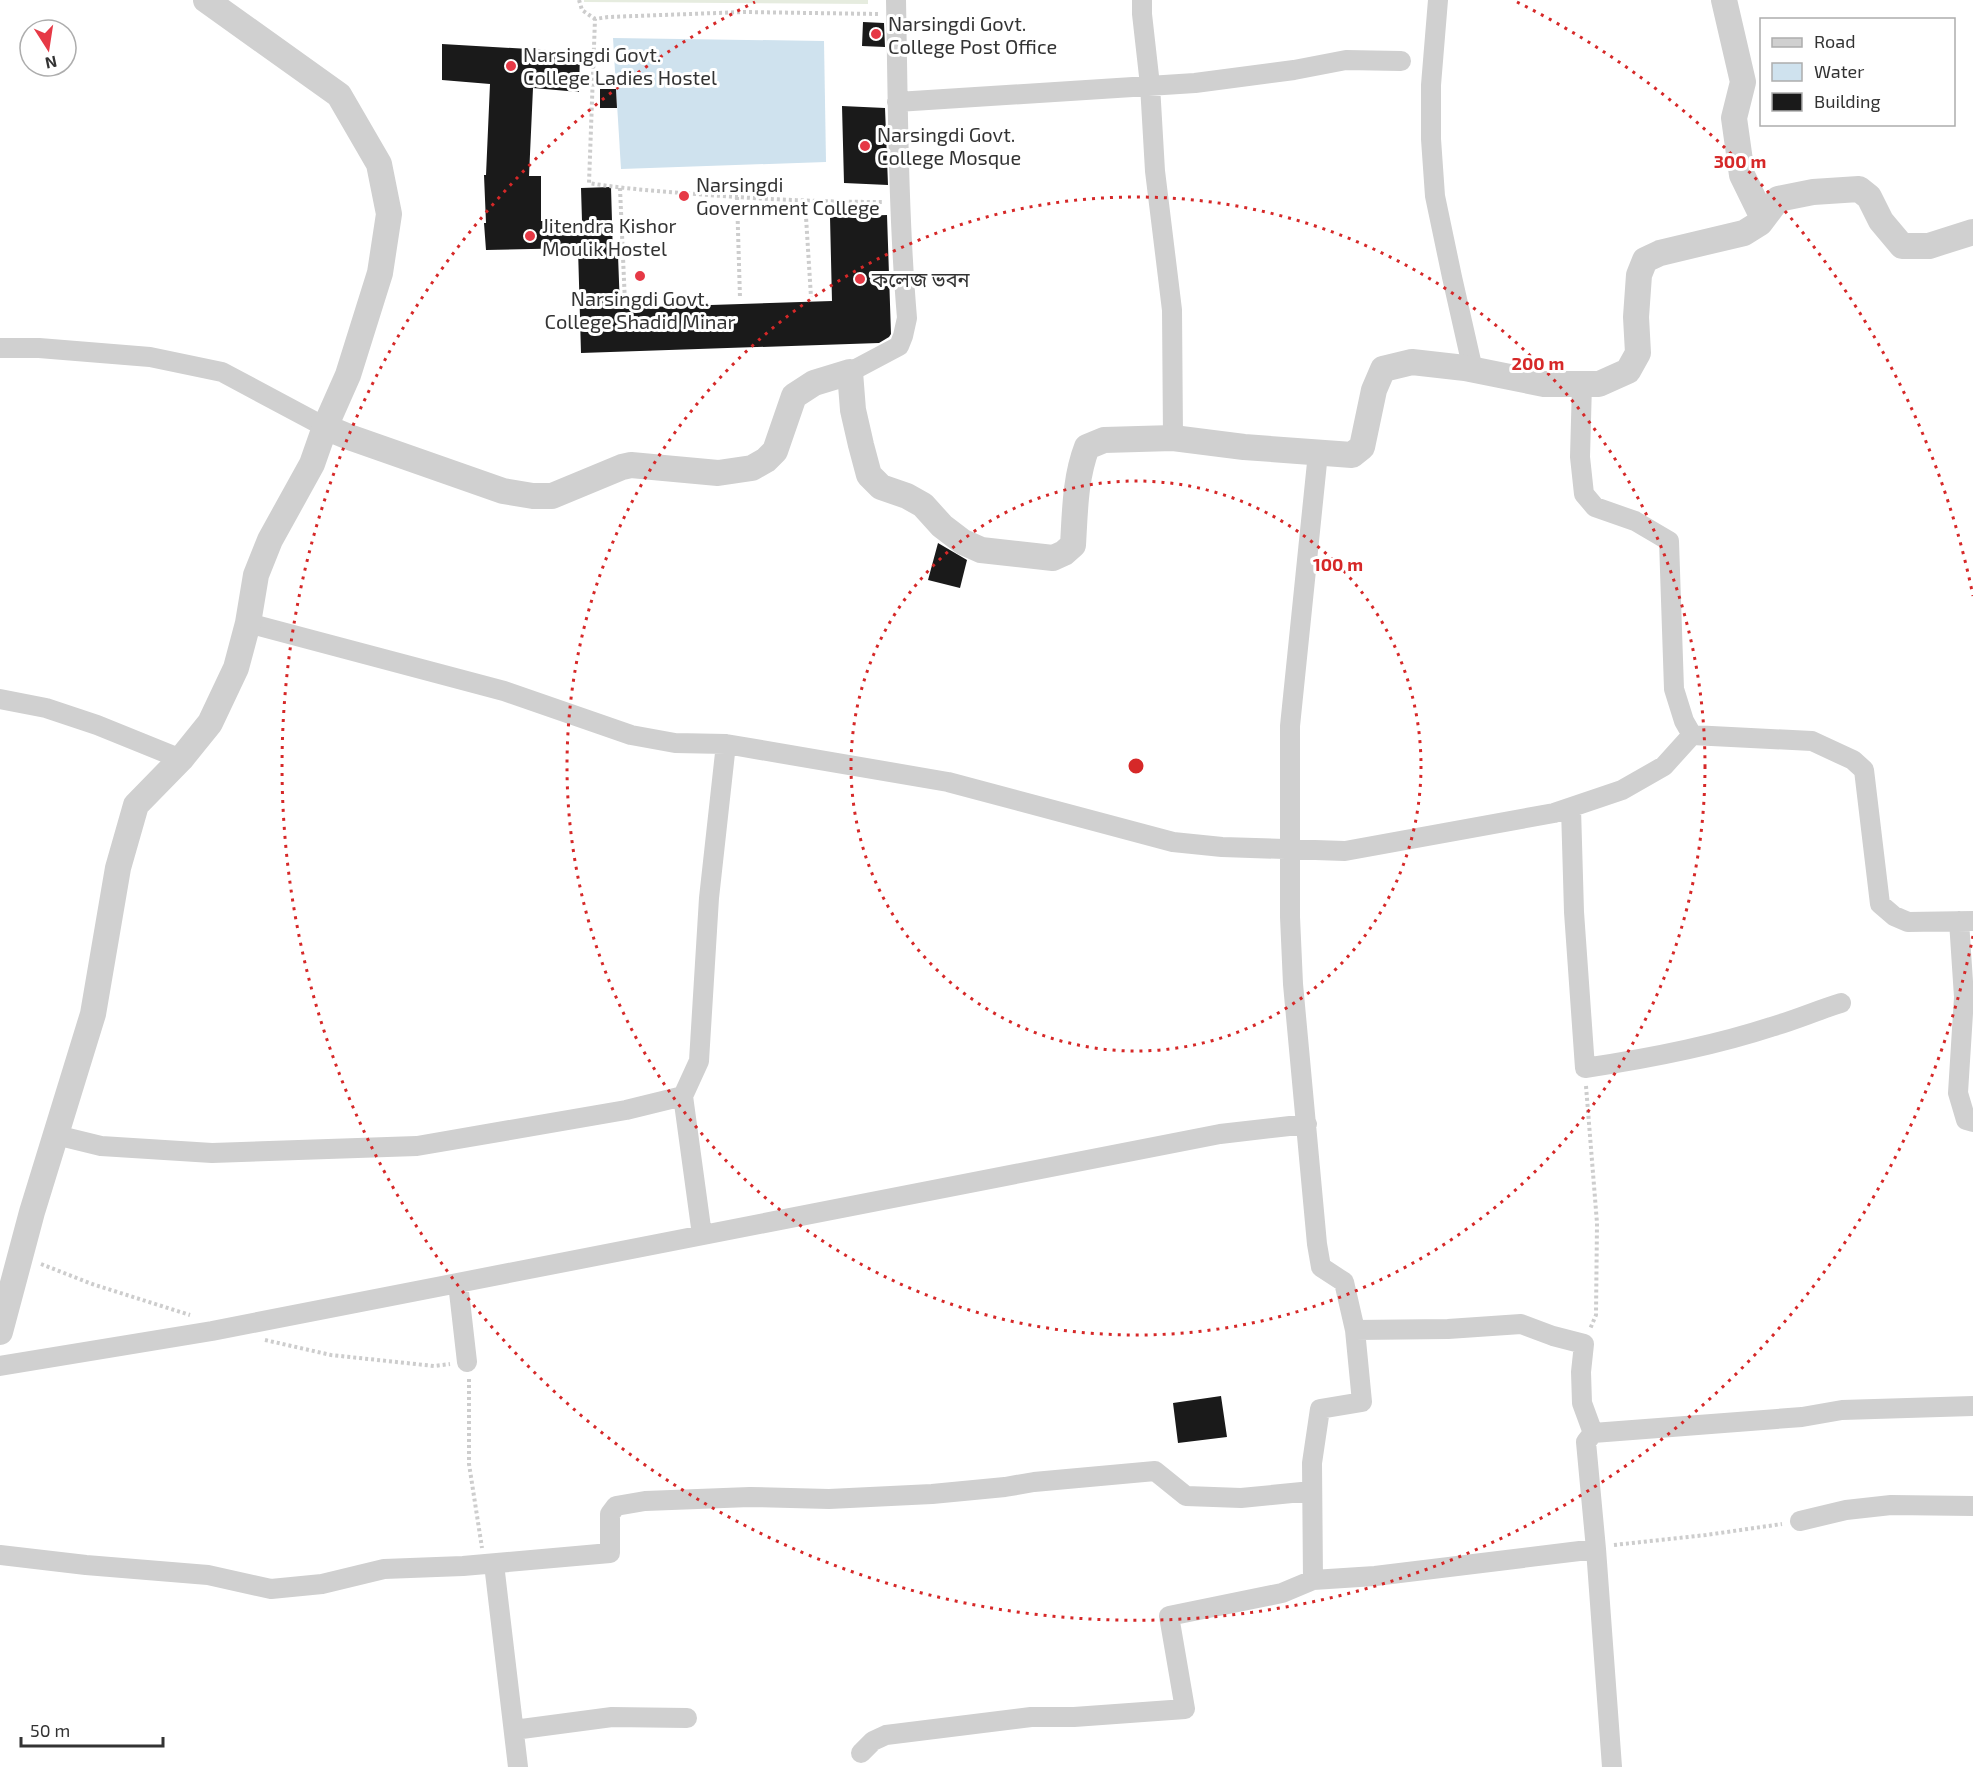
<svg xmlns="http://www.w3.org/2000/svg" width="1973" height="1767" font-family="'Exo 2','Noto Sans Bengali',sans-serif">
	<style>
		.green { fill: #e6ecdf }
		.water { fill: #cfe2ee }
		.building { fill: #1a1a1a }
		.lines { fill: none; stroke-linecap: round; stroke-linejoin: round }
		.path { stroke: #cdcdcd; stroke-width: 4; stroke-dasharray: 3 3; stroke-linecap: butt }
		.minor { stroke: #d0d0d0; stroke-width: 20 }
		.tertiary { stroke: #d0d0d0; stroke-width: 26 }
		.ring { fill: none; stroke: #d62828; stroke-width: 3; stroke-dasharray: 3 6 }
		.poi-dot { fill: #e63946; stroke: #fff; stroke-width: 2 }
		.labels { text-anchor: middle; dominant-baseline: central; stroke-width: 6; stroke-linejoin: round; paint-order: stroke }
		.poi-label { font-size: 20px; fill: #333; stroke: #fff; text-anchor: start }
		.centre { fill: #d62828; stroke: #fff; stroke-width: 3 }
		.ring-label { font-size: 18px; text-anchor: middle; font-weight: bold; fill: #d62828; stroke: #fff; stroke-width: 6; stroke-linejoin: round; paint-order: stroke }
	</style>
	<rect width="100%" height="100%" fill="#fff"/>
	<path class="green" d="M584 0H868V4L584 2Z"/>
	<path class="water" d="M613 38 824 41 826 162 621 169Z"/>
	<path class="building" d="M863 22 884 23 885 47 862 46Z
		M442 44 580 52 579 92 533 88 529 176H541V221H582L581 188 611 187 613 256 618 255 620 308 832 301 830 217 887 215 891 334 889 337 879 343 581 353 578 248 486 250 484 223H486L484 175H486L490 84 442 80Z
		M600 89H616L617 108H600Z
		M842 106 885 108 888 185 844 183Z
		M938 543 967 560 960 588 928 580Z
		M1221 1396 1227 1437 1178 1443 1173 1403Z"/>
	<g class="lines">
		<path class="path" d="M579 0 582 10 595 19
			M878 14 744 12 608 17 595 19 589 183C624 189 659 191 695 194 758 199 821 202 884 202
			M620 188 625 303
			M737 197 740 298
			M805 201 811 297
			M1586 1086 1597 1223 1596 1315 1590 1329
			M41 1264 92 1284 190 1315
			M265 1340 331 1355 434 1366 450 1364
			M469 1379V1464L482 1548
			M1614 1545 1706 1535 1782 1524"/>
		<path class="minor" d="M1142 0V14L1150 85 1155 171 1172 310 1173 438
			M1438 0 1431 85V139L1435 196 1452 277 1473 370
			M897 102 1195 83 1294 70 1346 60 1401 61
			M0 348H39L150 357 222 372 325 427
			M850 372 899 346 903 336 907 318C898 212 898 106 896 0
			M1582 384 1580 457 1584 494 1595 507 1635 521 1669 541 1674 689 1684 721 1692 735 1812 741 1853 760 1864 770 1880 904 1894 916 1908 922 1973 921
			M248 623 504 691 631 735 675 743 726 744 948 782 1173 842 1222 847 1345 851 1554 813 1622 790 1664 766 1692 735
			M0 699 46 708 97 725 181 759
			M1571 808 1574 912 1585 1068C1645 1059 1713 1046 1771 1027 1795 1020 1818 1010 1841 1003
			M1959 921 1964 997 1958 1093 1966 1120 1973 1122
			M683 1096 702 1235
			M56 1135 101 1146 212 1153 417 1146 626 1110 683 1096 699 1061 709 898 726 744
			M458 1283 467 1362
			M1355 1330 1448 1329 1521 1324 1553 1336 1584 1344 1581 1372 1582 1403 1593 1433
			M0 1366 212 1331 1220 1134 1307 1124
			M1800 1521 1846 1510 1891 1505 1973 1506
			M1596 1549 1612 1767
			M0 1555 86 1565 208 1575 271 1589 322 1584 384 1569 463 1566 610 1553V1514L616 1506 645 1501 750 1497 829 1499 932 1494 1005 1487 1034 1482 1155 1471 1186 1496 1241 1498 1312 1491
			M494 1564 518 1767
			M1313 1580 1312 1463 1320 1409 1362 1402 1355 1330 1344 1282 1321 1267 1317 1244 1293 984 1290 917V726L1318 453
			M514 1730 612 1717 687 1718
			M861 1753 873 1741 886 1735 1031 1717H1074L1185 1709 1169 1616 1282 1593 1313 1580 1375 1576 1596 1549 1586 1442 1593 1433 1802 1417 1842 1410 1973 1406"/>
		<path class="tertiary" d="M1724 0 1743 82 1734 118 1742 175 1763 218
			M325 427 349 437 503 491 533 496H552L622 467 631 465 718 473 752 468 766 460 775 451 794 396 814 383 850 372 853 410 861 445 869 475 881 487 907 496 923 505 942 526 963 542 981 550 1053 558 1064 553 1073 545C1075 512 1075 478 1087 447L1104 440 1173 438 1244 447 1352 455 1362 447 1374 390 1383 369 1412 362 1465 368 1544 384H1599L1628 371 1638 353 1636 317 1639 275 1645 260 1660 253 1744 233 1760 223 1778 199 1813 192 1859 189 1869 197 1881 221 1902 246H1929L1973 232
			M0 1332 32 1212 93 1014 118 868 136 805 181 759 210 723 236 668 248 623 256 575 270 540 312 464 325 427 348 375 380 273 389 214 379 164 339 95 206 0"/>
	</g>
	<g class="ring">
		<circle cx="1136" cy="766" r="285"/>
		<circle cx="1136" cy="766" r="569"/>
		<path d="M1973 936A854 854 0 1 1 755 2M1517 2A854 854 0 0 1 1973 596"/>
	</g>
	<g class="poi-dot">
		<circle cx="876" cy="34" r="6"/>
		<circle cx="511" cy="66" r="6"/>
		<circle cx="865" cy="146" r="6"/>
		<circle cx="684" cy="196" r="6"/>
		<circle cx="530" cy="236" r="6"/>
		<circle cx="640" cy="276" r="6"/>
		<circle cx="860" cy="279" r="6"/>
	</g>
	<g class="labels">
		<g class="poi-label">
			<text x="888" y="23">Narsingdi Govt.<tspan x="888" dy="23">College Post Office</tspan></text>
			<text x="523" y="54">Narsingdi Govt.<tspan x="523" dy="23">College Ladies Hostel</tspan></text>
			<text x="877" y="134">Narsingdi Govt.<tspan x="877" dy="23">College Mosque</tspan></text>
			<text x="696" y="184">Narsingdi<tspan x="696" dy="23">Government College</tspan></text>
			<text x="542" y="225">Jitendra Kishor<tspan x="542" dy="23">Moulik Hostel</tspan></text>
			<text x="872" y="279">কলেজ ভবন</text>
			<text x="640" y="298" text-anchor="middle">Narsingdi Govt.<tspan x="640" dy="23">College Shadid Minar</tspan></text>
		</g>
	</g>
	<circle cx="1136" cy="766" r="9" class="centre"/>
	<g class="ring-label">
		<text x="1740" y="168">300 m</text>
		<text x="1538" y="370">200 m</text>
		<text x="1338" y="571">100 m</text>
	</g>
	<rect x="1760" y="18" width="195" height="108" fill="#ffffff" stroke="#adadad" stroke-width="1.5"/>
	<rect x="1772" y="38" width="30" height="9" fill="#d0d0d0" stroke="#adadad" stroke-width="1.5"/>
	<text x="1814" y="48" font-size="18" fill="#333333">Road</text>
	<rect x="1772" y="63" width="30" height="18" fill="#cfe2ee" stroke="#adadad" stroke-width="1.5"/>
	<text x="1814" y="78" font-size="18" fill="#333333">Water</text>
	<rect x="1772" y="93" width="30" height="18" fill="#1a1a1a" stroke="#adadad" stroke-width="1.5"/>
	<text x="1814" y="108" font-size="18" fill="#333333">Building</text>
	<g transform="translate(48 48) rotate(168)"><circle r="28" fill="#ffffff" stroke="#adadad" stroke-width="1.5"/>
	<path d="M0-4.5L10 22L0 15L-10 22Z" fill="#e63946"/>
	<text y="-9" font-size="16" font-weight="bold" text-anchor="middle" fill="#333333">N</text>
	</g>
	<path d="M21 1737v9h142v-9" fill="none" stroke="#333333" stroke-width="3"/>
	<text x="30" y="1737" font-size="18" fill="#333333" stroke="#ffffff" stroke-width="4.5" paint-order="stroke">50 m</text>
</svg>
